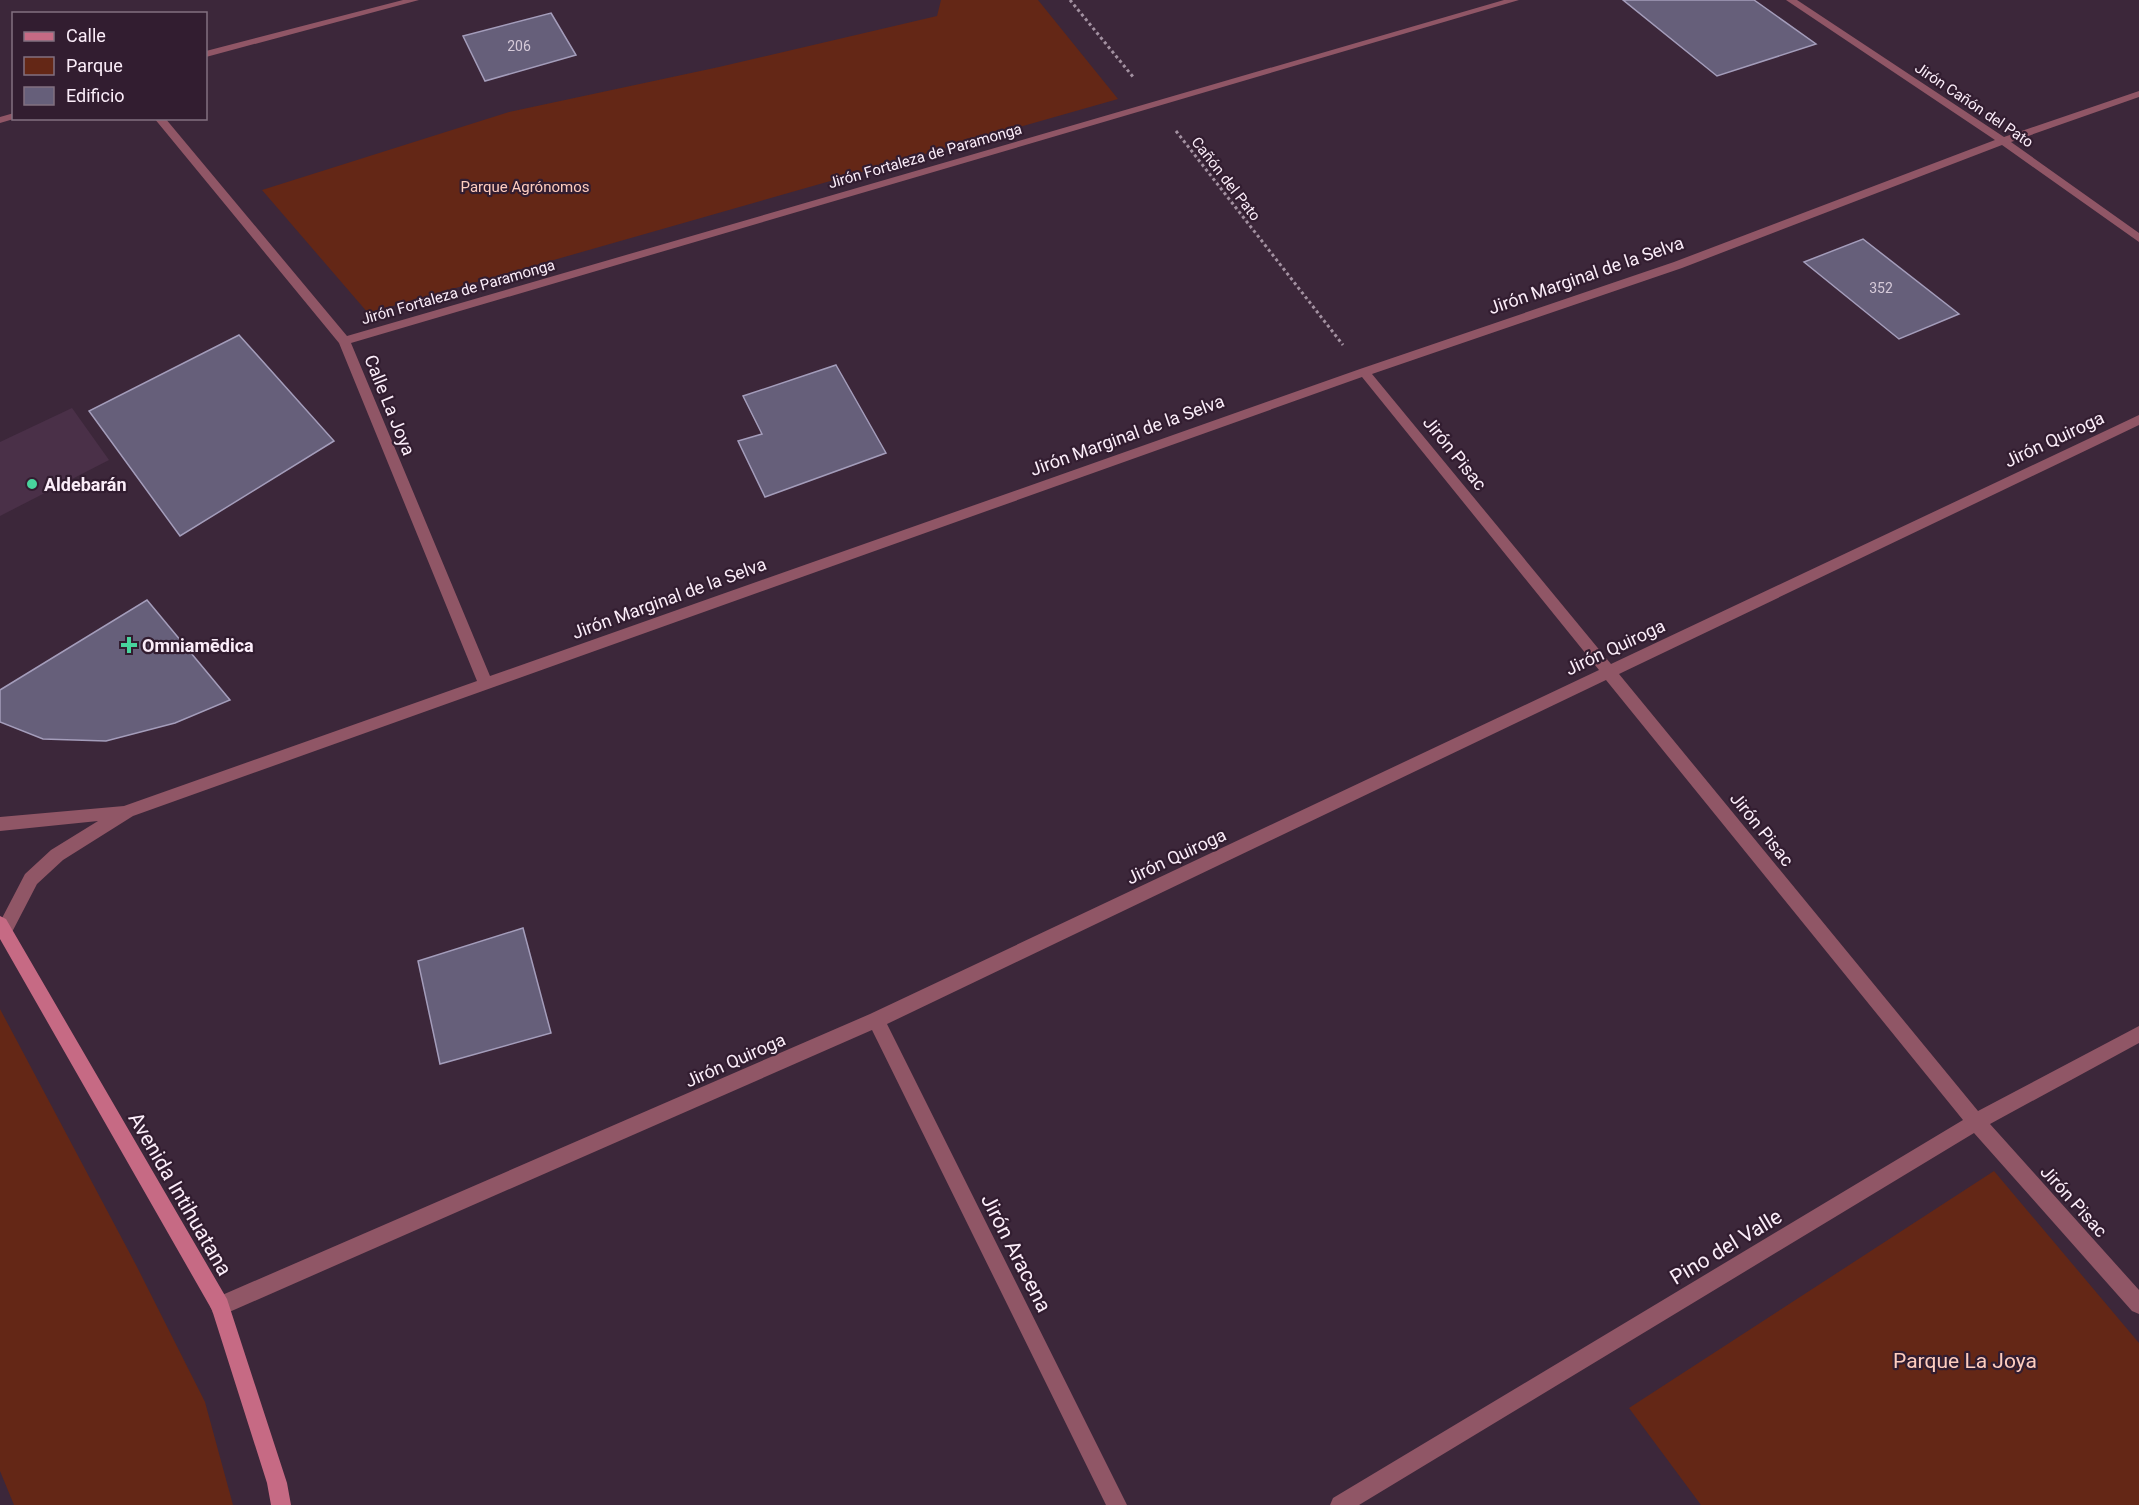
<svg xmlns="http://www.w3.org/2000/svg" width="2139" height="1505" font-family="Roboto,sans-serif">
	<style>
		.built { fill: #4a3048 }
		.green { fill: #642716 }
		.building { fill: #665f7a; stroke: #a49dbb; stroke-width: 1.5 }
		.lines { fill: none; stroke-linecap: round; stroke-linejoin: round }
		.path { stroke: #a391a1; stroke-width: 3; stroke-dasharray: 3 3; stroke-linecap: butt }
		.minor { fill: #905666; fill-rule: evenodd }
		.secondary { fill: #c66a84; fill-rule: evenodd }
		.poi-dot { fill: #48d49d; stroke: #321d30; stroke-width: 2 }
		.labels { text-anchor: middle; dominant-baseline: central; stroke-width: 4.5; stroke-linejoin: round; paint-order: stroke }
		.far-number-label { font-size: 14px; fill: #d6cad9 }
		.far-street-label { font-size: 15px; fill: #fbedf9; stroke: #321d30 }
		.far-park-label { font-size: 15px; fill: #fecdbf; stroke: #321d30 }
		.street-label { font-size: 18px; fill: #fbedf9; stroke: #321d30 }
		.poi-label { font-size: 18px; font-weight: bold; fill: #fbedf9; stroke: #321d30; text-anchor: start }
		.near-street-label { font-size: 21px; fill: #fbedf9; stroke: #321d30 }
		.near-park-label { font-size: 21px; fill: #fecdbf; stroke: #321d30 }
	</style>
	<rect width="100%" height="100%" fill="#3c273a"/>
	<path class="built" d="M72 408 109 460 0 516V442Z"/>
	<path class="green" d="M941 0H1038L1118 99 368 313 262 190 509 112 719 67 937 16Z
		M0 1009 136 1265 205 1402 233 1505H14L0 1471Z
		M1994 1171 2139 1343V1505H1701L1629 1408Z"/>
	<path class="building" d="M1623 0H1754L1816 44 1717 76Z
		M551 13 576 55 485 81 463 36Z
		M1863 239 1959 314 1899 339 1804 262Z
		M239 335 334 441 180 536 89 411Z
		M836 365 886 453 765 497 738 441 762 434 743 396Z
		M147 600 230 700 175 723 106 741 43 739 0 722V690Z
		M523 928 551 1033 440 1064 418 961Z"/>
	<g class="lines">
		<path class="path" d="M1070 0 1134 78
			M1176 131 1343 345"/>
		<path class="minor" d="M403 0H419L206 57V51Z
			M1504 0H1519L351 343 490 676 1360 369 1674 262 1995 140 1786 0H1797L2004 137 2139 91V97L2011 142 2139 233V242L2002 145 1682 268 1372 374 1611 664 2139 415V425L1619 674 1978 1111 2139 1026V1043L1990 1124 2139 1290V1314L2132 1311 1974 1133 1359 1505H1330L1333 1498 1963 1120 1606 680 887 1024 1127 1505H1106L872 1030 227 1313 220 1316 213 1313 210 1306 213 1299 870 1014 1599 670 1362 377 133 816 63 860 37 884 10 936 4 939 0 937V922L25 874 51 850 98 821 0 831V817L124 806 477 681 339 343 154 118H165L347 336Z
			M14 113V118H17L0 123V117Z"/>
		<path class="secondary" d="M0 916 6 919 227 1299 287 1483 291 1505H271L267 1483 212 1310 0 939Z"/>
	</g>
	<g class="poi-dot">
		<circle cx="32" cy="484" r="6"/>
		<path d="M126 636h6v6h6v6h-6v6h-6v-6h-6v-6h6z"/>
	</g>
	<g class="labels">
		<g class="far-number-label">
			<text x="519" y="46">206</text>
			<text x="1881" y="288">352</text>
		</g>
		<g class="far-street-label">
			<text transform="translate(1974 105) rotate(34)">Jirón Cañón del Pato</text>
			<text transform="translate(925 156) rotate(-16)">Jirón Fortaleza de Paramonga</text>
			<text transform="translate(1226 179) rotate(52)">Cañón del Pato</text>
			<text transform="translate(458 292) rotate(-16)">Jirón Fortaleza de Paramonga</text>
		</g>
		<g class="far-park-label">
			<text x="525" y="187">Parque Agrónomos</text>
		</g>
		<g class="street-label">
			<text transform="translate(1586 275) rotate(-19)">Jirón Marginal de la Selva</text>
			<text transform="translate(390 405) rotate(68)">Calle La Joya</text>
			<text transform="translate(1127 435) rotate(-20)">Jirón Marginal de la Selva</text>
			<text transform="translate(2054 439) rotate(-25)">Jirón Quiroga</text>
			<text transform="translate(1455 453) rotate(51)">Jirón Pisac</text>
			<text transform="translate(669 598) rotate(-20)">Jirón Marginal de la Selva</text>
			<text transform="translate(1615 647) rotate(-25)">Jirón Quiroga</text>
			<text transform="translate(1762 829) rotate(51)">Jirón Pisac</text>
			<text transform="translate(1176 856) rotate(-25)">Jirón Quiroga</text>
			<text transform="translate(735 1060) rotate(-24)">Jirón Quiroga</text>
			<text transform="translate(2074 1201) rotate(48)">Jirón Pisac</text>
		</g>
		<g class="poi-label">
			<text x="44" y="484">Aldebarán</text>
			<text x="142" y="645">Omniamēdica</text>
		</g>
		<g class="near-street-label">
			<text transform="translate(180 1194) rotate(60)">Avenida Intihuatana</text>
			<text transform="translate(1726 1247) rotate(-31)">Pino del Valle</text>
			<text transform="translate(1016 1253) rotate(63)">Jirón Aracena</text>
		</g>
		<g class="near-park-label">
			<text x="1965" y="1361">Parque La Joya</text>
		</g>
	</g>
	<rect x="12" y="12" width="195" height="108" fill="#321d30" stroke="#827080" stroke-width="1.5"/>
	<rect x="24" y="32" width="30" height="9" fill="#c66a84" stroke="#827080" stroke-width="1.5"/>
	<text x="66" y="42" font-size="18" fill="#fbedf9">Calle</text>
	<rect x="24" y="57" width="30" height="18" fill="#642716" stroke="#827080" stroke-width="1.5"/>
	<text x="66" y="72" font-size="18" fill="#fbedf9">Parque</text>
	<rect x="24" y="87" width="30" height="18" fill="#665f7a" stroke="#827080" stroke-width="1.5"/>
	<text x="66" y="102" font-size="18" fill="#fbedf9">Edificio</text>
</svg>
